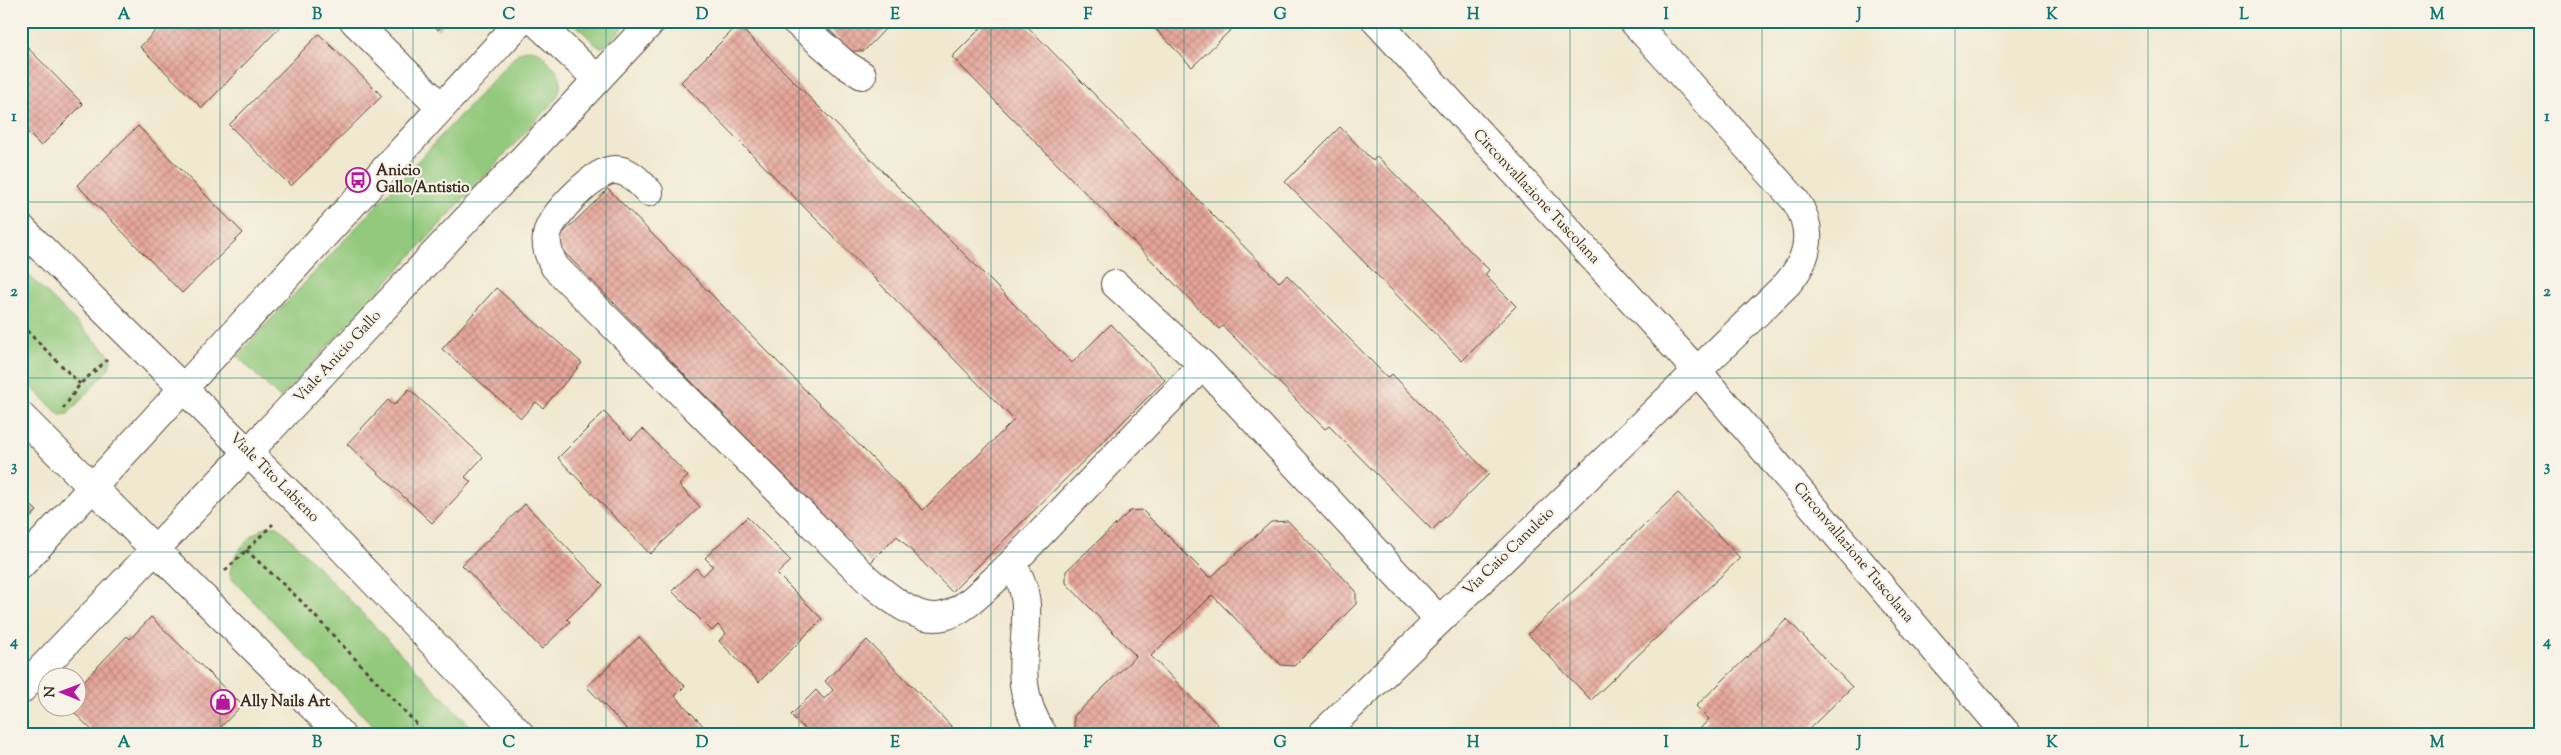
<svg xmlns="http://www.w3.org/2000/svg" width="2561" height="755" font-family="'Sorts Mill Goudy',serif">
	<style>
		.grass { fill: #92c97b; stroke: #667a4c }
		.building { fill: url(#building-cross-hatch) }
		.lines { fill: none; stroke-linecap: round; stroke-linejoin: round }
		.minor-casing { stroke: #564639; stroke-width: 30 }
		.path { stroke: #564639; stroke-width: 3; stroke-dasharray: 4 4; stroke-linecap: butt }
		.minor { stroke: #fff; stroke-width: 28 }
		.grid { fill: none; stroke: #0f766e; stroke-width: 1; stroke-opacity: 0.55 }
		.labels { text-anchor: middle; dominant-baseline: central; stroke-width: 4.5; stroke-linejoin: round; paint-order: stroke }
		.poi-label { font-size: 15px; font-weight: bold; fill: #3b2a1e; stroke: #f7f3e8; text-anchor: start }
		.street-label { font-size: 15px; fill: #3b2a1e; stroke: #f7f3e8 }
		.neatline { fill: none; stroke: #0f766e; stroke-width: 2 }
		.grid-label { font-size: 16px; text-anchor: middle; font-weight: bold; fill: #0f766e }
	</style>
	<defs>
		<pattern id="building-cross-hatch" width="8" height="8" patternUnits="userSpaceOnUse" patternTransform="scale(1.25)"><rect width="8" height="8" fill="#e6a59a"/><path d="M0 0l8 8M0 8l8-8" fill="none" stroke="#bc877d"/></pattern>
	</defs>
	<rect width="100%" height="100%" fill="#f7f3e8"/>
	<filter id="ink" filterUnits="userSpaceOnUse"><feTurbulence type="fractalNoise" baseFrequency=".02" numOctaves="2"/><feDisplacementMap in="SourceGraphic" scale="10" xChannelSelector="R" yChannelSelector="G"/><feConvolveMatrix kernelMatrix="1 2 1 2 8 2 1 2 1" color-interpolation-filters="sRGB"/></filter>
	<filter id="wash" filterUnits="userSpaceOnUse"><feTurbulence type="fractalNoise" baseFrequency=".0096" numOctaves="4" result="noise"/><feDisplacementMap in="SourceGraphic" scale="20" xChannelSelector="R" yChannelSelector="G"/><feGaussianBlur stdDeviation="1.12" result="paint"/><feColorMatrix in="noise" values="0 0 0 0 0 0 0 0 0 0 0 0 0 0 0 0 0 1.4 0 .05"/><feComposite in="paint" operator="in"/></filter>
	<g filter="url(#wash)">
		<rect width="100%" height="100%" fill="#f0e8cf"/>
		<path class="grass" d="M572 21H629L607 45 602 47 596 45Z
			M528 49C538 49 542 54 548 61 561 74 565 83 555 100L280 398 237 356 518 53Z
			M21 268 109 354 111 359 109 368 68 414 60 415 21 377Z
			M268 526H276L285 533 478 734H381L231 578C225 560 252 532 268 526Z"/>
		<g id="blocks">
			<path class="building" d="M165 21H286L202 108 140 47Z
				M430 21H447L438 30Z
				M821 21H893L864 51H850Z
				M988 21H1022L1279 282 1287 275 1388 378 1392 374 1489 474 1432 530 1329 426 1325 429 1223 326 1219 329 952 57Z
				M1148 21H1240L1192 67Z
				M738 25 1072 363 1111 324 1165 380 952 592 897 536 870 563 554 242 608 189 923 510 1014 420 681 82Z
				M319 34 382 96 291 186 229 125Z
				M21 41 83 104 41 146 21 126Z
				M138 126 243 233 182 293 77 185Z
				M1340 127 1373 161 1377 156 1489 270 1485 275 1516 306 1462 361 1285 182Z
				M496 288 582 363 543 408 536 402 521 418 442 349Z
				M409 389 483 457 465 477 471 482 432 523 347 444 388 400 394 405Z
				M604 412 631 440 643 429 688 476 679 485 700 507 650 554 558 458Z
				M1678 493 1740 558 1591 700 1528 634Z
				M21 496 37 511 21 527Z
				M525 504 603 585 567 619 570 622 542 649 462 565Z
				M1142 510 1210 578 1271 522 1288 521 1356 591V604L1294 666 1281 665 1212 595 1151 656 1219 726V734H1078L1074 729V716L1136 656 1066 583V571L1130 511Z
				M747 517 791 561 777 574 822 619 759 682 719 641 726 633 718 625 712 631 672 591 696 568 703 576 713 566 705 558Z
				M151 617 242 705 214 734H96L69 708H78V687L127 636 130 639Z
				M1787 619 1852 687 1804 734H1695L1709 719 1696 706Z
				M639 637 685 686 675 696 711 734H632L587 687Z
				M867 640 955 730 950 734H810L791 715 816 690 824 699 833 690 825 681Z"/>
		</g>
	</g>
	<g filter="url(#ink)">
		<use href="#blocks" fill-opacity="0" stroke="#564639" stroke-width="1"/>
		<g class="lines">
			<defs>
				<path id="minor" d="M354 21 440 106
					M535 21 597 79
					M795 21 846 65 862 75
					M1376 21 1698 372 2007 734
					M649 192C640 183 629 169 614 170 595 170 554 213 548 231 544 244 549 256 555 267L867 579C938 641 951 621 1011 564
					M21 228 296 500 520 734
					M1115 284 1203 365 1438 619
					M21 416 340 734
					M21 565 521 21
					M21 690 276 423 652 21
					M1043 734C1033 719 1026 702 1024 684 1019 643 1039 599 1011 564L1203 365
					M1322 734 1787 284C1809 259 1815 229 1795 200L1633 21"/>
			</defs>
			<use href="#minor" class="minor-casing"/>
			<path class="path" d="M21 325 80 384
				M63 409 80 384 107 360
				M246 550 298 598 426 734
				M225 571 273 524"/>
			<use href="#minor" class="minor"/>
		</g>
	</g>
	<path class="grid" d="M220 21V734M413 21V734M606 21V734M799 21V734M991 21V734M1184 21V734M1377 21V734M1570 21V734M1762 21V734M1955 21V734M2148 21V734M2341 21V734M21 202H2540M21 378H2540M21 552H2540"/>
	<defs>
		<symbol id="bus-ring" viewBox="-11 -11 22 22"><circle r="9.5" fill="#f7f3e8" stroke="#b5179e" stroke-width="1.5"/><path d="M-5-6H5V4H4V6H2V4H-2V6H-4V4H-5ZM-3.5-4V0h7V-4ZM-3.5 1.2v1.5H-2V1.2ZM2 1.2v1.5H3.5V1.2Z" fill="#b5179e"/></symbol>
		<symbol id="shop-ring" viewBox="-11 -11 22 22"><circle r="9.5" fill="#f7f3e8" stroke="#b5179e" stroke-width="1.5"/><path d="M-5-2.5h2.3a2.7 3.5 0 0 1 5.4 0H5L5.5 6h-11ZM-1.5-2.5h3a1.5 2.3 0 0 0-3 0Z" fill="#b5179e"/></symbol>
	</defs>
	<g fill-rule="evenodd">
		<use href="#bus-ring" x="344" y="166" width="28" height="28"/>
		<use href="#shop-ring" x="209" y="688" width="28" height="28"/>
	</g>
	<g class="labels">
		<g class="poi-label">
			<text x="376" y="171">Anicio<tspan x="376" dy="17">Gallo/Antistio</tspan></text>
			<text x="240" y="702">Ally Nails Art</text>
		</g>
		<g class="street-label">
			<text transform="translate(1536 197) rotate(47)">Circonvallazione Tuscolana</text>
			<text transform="translate(338 357) rotate(-47)">Viale Anicio Gallo</text>
			<text transform="translate(274 478) rotate(45)">Viale Tito Labieno</text>
			<text transform="translate(1509 552) rotate(-44)">Via Caio Canuleio</text>
			<text transform="translate(1853 553) rotate(50)">Circonvallazione Tuscolana</text>
		</g>
	</g>
	<rect width="2561" height="755" fill="none" stroke="#f7f3e8" stroke-width="55"/>
	<g transform="translate(62 692) rotate(271)"><circle r="24" fill="#f7f3e8" stroke="#aca397"/>
	<path d="M0-4L9 19L0 12L-9 19Z" fill="#b5179e"/>
	<text y="-8" font-size="14" font-weight="bold" text-anchor="middle" fill="#3b2a1e">N</text>
	</g>
	<rect x="28" y="28" width="2506" height="700" class="neatline"/>
	<g class="grid-label">
		<text x="124" y="19">A</text>
		<text x="317" y="19">B</text>
		<text x="509" y="19">C</text>
		<text x="702" y="19">D</text>
		<text x="895" y="19">E</text>
		<text x="1088" y="19">F</text>
		<text x="1280" y="19">G</text>
		<text x="1473" y="19">H</text>
		<text x="1666" y="19">I</text>
		<text x="1859" y="19">J</text>
		<text x="2052" y="19">K</text>
		<text x="2244" y="19">L</text>
		<text x="2437" y="19">M</text>
		<text x="14" y="121">1</text>
		<text x="2547" y="121">1</text>
		<text x="14" y="296">2</text>
		<text x="2547" y="296">2</text>
		<text x="14" y="471">3</text>
		<text x="2547" y="471">3</text>
		<text x="14" y="646">4</text>
		<text x="2547" y="646">4</text>
		<text x="124" y="747">A</text>
		<text x="317" y="747">B</text>
		<text x="509" y="747">C</text>
		<text x="702" y="747">D</text>
		<text x="895" y="747">E</text>
		<text x="1088" y="747">F</text>
		<text x="1280" y="747">G</text>
		<text x="1473" y="747">H</text>
		<text x="1666" y="747">I</text>
		<text x="1859" y="747">J</text>
		<text x="2052" y="747">K</text>
		<text x="2244" y="747">L</text>
		<text x="2437" y="747">M</text>
	</g>
</svg>
